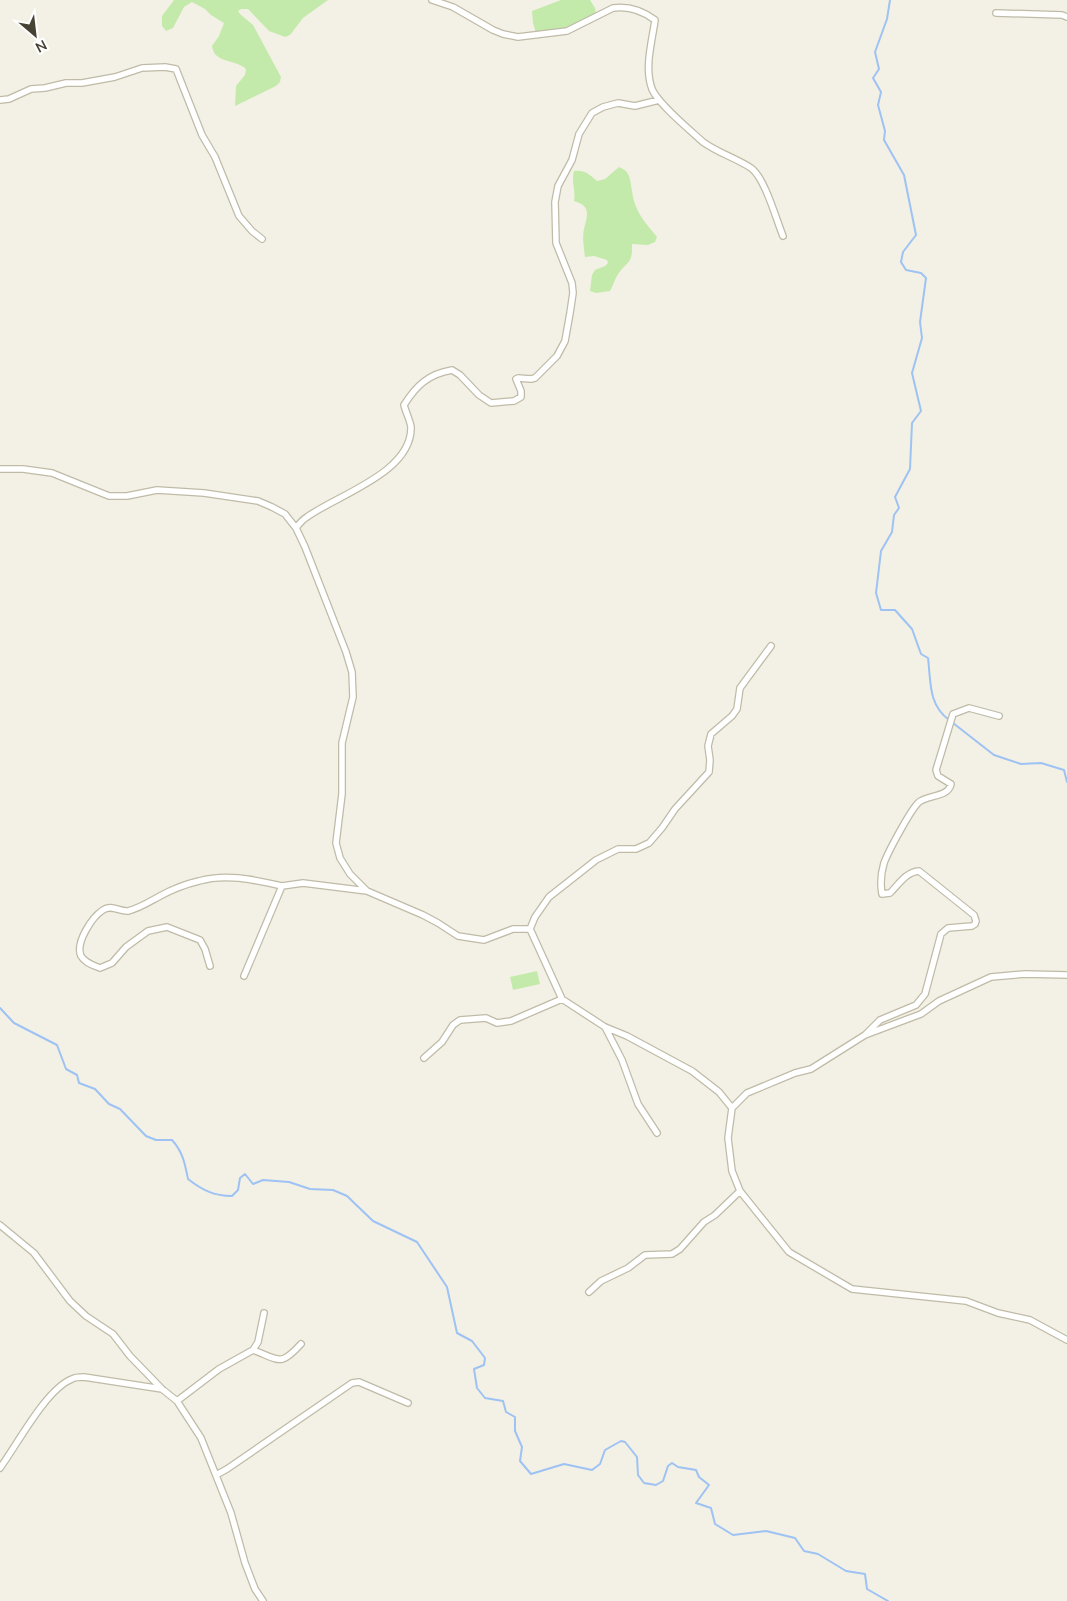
<svg xmlns="http://www.w3.org/2000/svg" width="1067" height="1601" font-family="'Nunito Sans',sans-serif">
	<style>
		.green { fill: #c3eaab }
		.lines { fill: none; stroke-linecap: round; stroke-linejoin: round }
		.stream { stroke: #9ec2f3; stroke-width: 2 }
		.minor-casing { stroke: #bfbba7; stroke-width: 8 }
		.minor { stroke: #fff; stroke-width: 5.5 }
	</style>
	<rect width="100%" height="100%" fill="#f3f1e5"/>
	<path class="green" d="M174 0H328L303 18 290 35 285 37 269 31 248 9H241L238 11 240 14 253 25 281 77 280 82 276 86 235 106 236 86 245 75 246 69C236 59 214 64 212 46L219 36 224 23 211 15 205 9 192 2 184 7 173 28 166 31 162 26V16Z
		M561 0H590L595 8 596 14 564 30 536 33 533 23 532 11Z
		M619 167C623 169 626 170 628 174 631 178 632 195 634 201 638 215 648 226 657 237L655 242 648 245 632 244C633 265 627 260 617 276 614 281 613 286 610 291L596 293 590 291 592 275 595 270 605 266 608 263 607 260 594 256 585 257C584 248 582 238 584 229 587 216 592 206 574 201 576 190 571 183 574 171 585 170 589 174 597 181L605 179Z
		M537 971 540 984 513 990 510 977Z"/>
	<g class="lines">
		<path class="stream" d="M890 0 887 19 875 52 879 69 873 78 881 92 878 105 885 131 884 140 904 175 916 235 903 252 901 262 906 270 921 273 926 278 920 322 922 338 912 373 921 411 912 423 910 469 895 497 899 508 894 515 892 532 881 551 876 593 881 610H895L912 629 921 654 928 658C931 682 928 704 949 720
			M953 723 994 755 1021 764 1041 763 1064 770 1067 782
			M0 1008 14 1023 57 1045 66 1069 77 1075 79 1083 95 1089 109 1104 120 1109 146 1136 156 1140H172C183 1152 185 1164 188 1179 202 1190 214 1196 232 1196L238 1190 240 1178 245 1174 253 1184 263 1180 289 1182 310 1189 333 1190 347 1196 373 1221 417 1242 447 1287 457 1333 472 1341 485 1358 484 1365 474 1369 477 1388 485 1398 503 1401 506 1412 515 1417V1431L522 1447 520 1461 531 1474 564 1464 592 1470 600 1464 605 1450 621 1441 625 1442 637 1457 638 1475 644 1483 656 1485 663 1481 668 1466 672 1463 678 1467 696 1470 699 1477 709 1485 696 1503 711 1508 715 1524 733 1535 766 1531 795 1538 804 1551 818 1554 846 1571 865 1574 867 1589 888 1601"/>
		<defs>
			<path id="minor" d="M432 0 453 7 493 30 503 34 518 37 567 31 613 8C628 6 643 11 655 20 652 42 644 68 652 89 658 104 690 130 703 142 718 153 736 158 751 168 765 178 776 219 783 236
				M996 13 1062 15 1067 17
				M0 100 9 99 31 89 45 88 66 83H82L115 77 142 68 165 67 176 69 202 135 215 157 239 216 252 231 262 239
				M0 469H23L52 473 109 496H127L157 490 204 493 258 501 272 507 285 514 296 528 305 547 346 652 352 672 353 697 342 743V794L336 843 340 858 350 874 367 891 423 915 438 923 458 936 484 940 513 929H530L562 999 605 1027 627 1036 692 1071 719 1092 732 1108 728 1138 732 1171 740 1191 789 1252 852 1289 966 1301 998 1313 1030 1320 1067 1340
				M296 528C299 524 302 520 307 517 337 495 412 473 411 427 410 420 406 413 404 405 416 386 428 374 452 370L460 375 479 395 491 403 514 401 521 397V391L516 379 518 378 531 379 535 378 557 356 565 341 570 313 573 293 572 283 556 243 555 202 558 186 572 160 579 134 592 113 603 107 618 103 635 106 659 100
				M530 929 535 917 549 897 596 860 618 849H636L649 843 662 828 675 809 709 772 710 760 708 746 711 734 732 716 737 709 740 688 771 646
				M210 966 205 949 200 940 167 927 148 931 126 947 112 963 100 968C93 965 85 963 81 956 75 943 92 917 103 910 111 904 120 912 128 911 140 908 149 902 160 896 171 890 186 884 199 881 227 873 255 880 282 886
				M244 976 282 886 303 883 367 891
				M605 1027 622 1060 638 1104 657 1133
				M865 1035 880 1020 916 1005 925 994 941 934 948 928 972 926 975 924 976 921 974 915 919 871C906 872 899 884 890 893L882 894C880 883 881 873 884 863 888 852 911 809 919 802 929 794 948 798 951 784L938 776 936 770 953 714 969 708 999 716
				M424 1058 442 1042 453 1025 460 1020 486 1018 497 1023 511 1021 562 999
				M732 1108 747 1093 795 1073 811 1069 865 1035 921 1014 939 1001 991 977 1025 974 1067 975
				M0 1225 34 1253 70 1301 86 1316 113 1334 130 1356 162 1389 177 1401 201 1438 231 1513 245 1563 255 1589 263 1601
				M589 1292 601 1281 628 1268 645 1255 672 1254 680 1249 704 1222 715 1215 740 1191
				M253 1350C280 1360 280 1367 301 1344
				M177 1401 219 1369 253 1350 258 1342 264 1313
				M0 1468C17 1445 46 1389 72 1379 75 1377 80 1377 84 1377L162 1389
				M216 1475 227 1469 352 1383 359 1382 408 1403"/>
		</defs>
		<use href="#minor" class="minor-casing"/>
		<use href="#minor" class="minor"/>
	</g>
	<g transform="translate(35 35) rotate(152)" stroke="#ffffff" stroke-width="4" paint-order="stroke">
	<path d="M0-4L9 19L0 12L-9 19Z" fill="#464234"/>
	<text y="-8" font-size="14" font-weight="bold" text-anchor="middle" fill="#464234">N</text>
	</g>
</svg>
